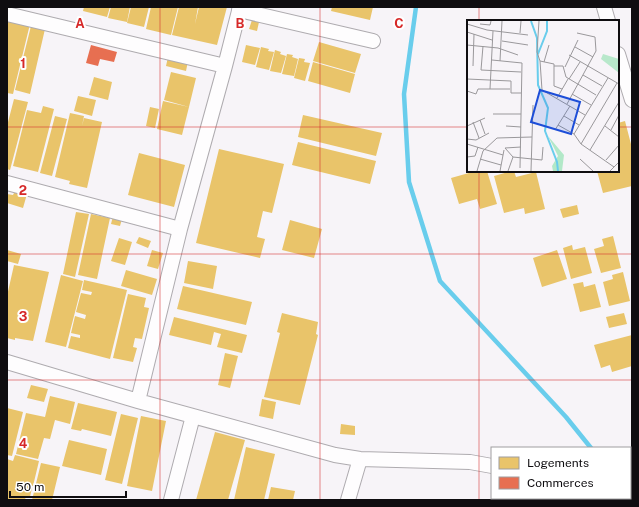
<svg xmlns="http://www.w3.org/2000/svg" width="639" height="507" font-family="'Public Sans',sans-serif">
	<style>
		.homes { fill: #e9c46a }
		.shops { fill: #e76f51 }
		.lines { fill: none; stroke-linecap: round; stroke-linejoin: round }
		.stream { stroke: #69cdec; stroke-width: 4.5 }
		.street-casing { stroke: #aeabaf; stroke-width: 16 }
		.street { stroke: #fefdfe; stroke-width: 14 }
		.grid { fill: none; stroke: #d62828; stroke-width: 1; stroke-opacity: 0.55 }
		.inset-river { fill: none; stroke: #69cdec; stroke-width: 2 }
		.inset-road { fill: none; stroke: #9a989b; stroke-width: 1 }
		.view { fill: #1d4ed8; fill-opacity: 0.15; stroke: #1d4ed8; stroke-width: 2 }
		.inset-edge { fill: none; stroke: #0f0d10; stroke-width: 2 }
		.grid-label { font-size: 13px; text-anchor: middle; font-weight: bold; fill: #d62828; stroke: #fff; stroke-width: 4; stroke-linejoin: round; paint-order: stroke }
	</style>
	<rect width="100%" height="100%" fill="#f7f4f8"/>
	<path class="homes" d="M84 7H110L107 17 83 11Z
		M111 7H130L127 22 108 18Z
		M131 7H149L144 27 127 23Z
		M151 7H178L171 35 146 29Z
		M179 7H198L195 24 199 7H227L217 45 172 35Z
		M332 7H373L370 20 331 11Z
		M7 19 30 24 13 94 7 93Z
		M252 20 259 22 257 31 249 29Z
		M31 26 45 29 30 94 15 90Z
		M319 42 361 54 355 73 313 61Z
		M246 45 260 48 255 65 242 62Z
		M261 47 269 49 268 51 274 52 269 70 256 67Z
		M275 50 281 52 280 54 286 56 281 73 270 71Z
		M287 54 293 55 292 57 298 59 294 76 282 74Z
		M168 57 188 61 186 71 166 66Z
		M299 58 305 59 304 62 310 63 305 81 294 78Z
		M313 62 355 74 350 93 308 81Z
		M171 72 196 78 189 107 164 100Z
		M94 77 112 82 108 100 89 95Z
		M78 96 96 100 92 116 74 111Z
		M14 99 28 102 10 170 7 169V126Z
		M163 101 189 107 182 135 157 129Z
		M43 106 54 109 38 172 13 166 27 110 41 113Z
		M150 107 159 109 155 128 146 126Z
		M70 113 84 116 82 126 84 118 102 122 87 188 69 184 70 181 55 177Z
		M303 115 382 133 376 156 298 137Z
		M55 116 67 119 52 176 40 173Z
		M625 121 632 148V186L603 193 597 171H618V123Z
		M298 142 376 161 370 184 292 165Z
		M219 149 284 164 272 213 263 211 257 237 265 239 260 258 196 243Z
		M139 153 185 165 174 207 128 195Z
		M476 171H487L497 204 480 209 477 199 459 204 451 178Z
		M512 171H514L516 177 536 172 545 209 525 214 524 208 504 213 494 176Z
		M15 191 27 194 23 208 7 203V194L13 195Z
		M577 205 579 214 563 218 560 209Z
		M76 212 89 214 75 277 63 274Z
		M91 214 110 218 97 279 78 275Z
		M113 216 122 219 120 226 111 224Z
		M290 220 322 229 314 258 282 250Z
		M613 236 621 268 601 273 594 249 604 246 602 239Z
		M139 237 151 241 148 248 136 243Z
		M119 238 132 242 125 265 111 261Z
		M572 245 573 250 585 247 592 273 571 279 563 248Z
		M7 250 21 254 18 264 7 261Z
		M152 250 163 253 158 269 147 266Z
		M557 250 567 279 542 287 533 258Z
		M188 261 217 266 213 289 184 283Z
		M14 265 49 272 33 341 15 338V340L7 338V296Z
		M126 270 157 279 152 295 121 286Z
		M623 272 630 301 609 306 603 282 613 279 612 275Z
		M61 275 83 281 66 347 45 342Z
		M84 280 106 285 104 290 106 285 127 290 110 359 68 348 71 336 80 338V335L71 333 75 316 85 319 86 315 76 312 81 293 91 295 92 292 82 290Z
		M583 282 584 287 595 284 601 307 580 312 573 284Z
		M183 286 252 302 246 325 177 309Z
		M128 294 146 298 144 307 149 308 142 339 135 338 133 347 137 348 133 362 113 358Z
		M282 313 318 322 316 334 318 335 300 405 264 397 280 333 277 332Z
		M624 313 627 324 609 328 606 317Z
		M174 317 247 335 242 353 217 347 221 334 214 332 211 345 169 335Z
		M632 335V366L612 372 610 365 601 368 594 345Z
		M225 353 238 356 230 388 218 385Z
		M31 385 48 389 44 402 27 398Z
		M50 396 75 402 70 424 55 420 50 439 44 438 38 459 16 454 26 413 45 417Z
		M262 399 276 402 273 419 259 416Z
		M78 403 117 412 111 436 82 429 81 431 71 429Z
		M7 408 23 412 12 456 7 455Z
		M121 414 138 418 122 484 105 480Z
		M141 416 166 421 152 491 127 486Z
		M341 424 355 426V435L340 434Z
		M215 432 245 440 228 500H196Z
		M69 440 107 449 101 475 62 466Z
		M246 447 275 454 264 500H234Z
		M15 455 39 461 33 486 29 484 28 487 32 488 30 497 26 496 25 500H7V459L13 461Z
		M41 463 60 467 52 500H32Z
		M271 487 295 491 293 500H268Z"/>
	<path class="shops" d="M91 45 117 52 114 62 100 59 98 66 86 63Z"/>
	<g class="lines">
		<path class="stream" d="M416 7 404 94 409 182 440 281 566 417 591 448
			M630 498 631 500"/>
		<defs>
			<path id="street" d="M604 7 608 21
				M239 10 373 41
				M7 14 225 66
				M618 54 632 100
				M7 183 180 229
				M7 362 138 401 335 455 360 459 470 462 492 466
				M138 401 180 229 225 66 240 7
				M585 498 588 500
				M171 500 193 416
				M348 500 360 459"/>
		</defs>
		<use href="#street" class="street-casing"/>
		<use href="#street" class="street"/>
	</g>
	<path class="grid" d="M160 7V500M320 7V500M479 7V21M7 127H468M618 127H632M479 171V500M7 254H632M7 380H632"/>
	<g transform="translate(467 20)">
		<rect width="152" height="152" fill="#f7f4f8"/>
		<path d="M136 34 152 39V53L134 39Z" fill="#b8e8cb"/>
		<path d="M81 116 97 135 95 151H86L85 146 91 136Z" fill="#b2e8c8"/>
		<path class="inset-river" d="M64 1 70 18 71 65 81 88 78 111 90 142 91 151M71 34 80 11V1"/>
		<path class="inset-road" d="M72 1 70 32 73 41 75 70 118 95M0 4 20 10 61 15M13 4 23 5 24 1M26 11 23 69H43M0 12 25 20M53 13 54 1M35 21 61 25M0 25 31 28 51 35M16 26 14 50 54 52M108 27 126 37M102 35 152 64M25 40 55 43 53 148M33 41 35 1M73 41 87 44V66L95 69M77 42 82 25M6 46 7 14M87 46H96L99 57 129 75M98 47 111 20M116 55 135 66M0 59 44 61V73H54M102 59 113 42M0 71 9 74 11 69H23M105 74 124 85M90 78 101 59M100 84 129 31 128 17 110 13M26 94H54M97 96 112 105M13 100 18 114M6 102 12 118M91 105 107 114 114 124 147 147M0 106 18 98M39 106 54 107M138 106 152 117M88 110 103 86M144 110 152 95M107 114 141 58M0 119 9 120 22 113M0 124 36 135M114 124 150 63M54 127 38 128 46 137 75 140 76 127M123 130 152 82M0 137 8 136 11 127M13 139 34 145M113 139 126 151M139 140 152 125M10 151 16 131 30 118 65 117M33 151 37 130M41 151 46 137M64 151 66 85M143 151 152 142"/>
		<path class="view" d="M73 70 113 82 104 114 64 102Z"/>
		<rect width="152" height="152" class="inset-edge"/>
	</g>
	<g class="grid-label">
		<text x="80" y="28">A</text>
		<text x="240" y="28">B</text>
		<text x="399" y="28">C</text>
		<text x="23" y="68">1</text>
		<text x="23" y="195">2</text>
		<text x="23" y="321">3</text>
		<text x="23" y="448">4</text>
	</g>
	<rect width="639" height="507" fill="none" stroke="#0f0d10" stroke-width="16"/>
	<rect x="491" y="447" width="140" height="52" fill="#ffffff" stroke="#9f9e9f"/>
	<rect x="499" y="457" width="20" height="12" fill="#e9c46a" stroke="#9f9e9f"/>
	<text x="527" y="467" font-size="12" fill="#0f0d10">Logements</text>
	<rect x="499" y="477" width="20" height="12" fill="#e76f51" stroke="#9f9e9f"/>
	<text x="527" y="487" font-size="12" fill="#0f0d10">Commerces</text>
	<path d="M10 491v6h116v-6" fill="none" stroke="#0f0d10" stroke-width="2"/>
	<text x="16" y="491" font-size="12" fill="#0f0d10" stroke="#ffffff" stroke-width="3" paint-order="stroke">50 m</text>
</svg>
